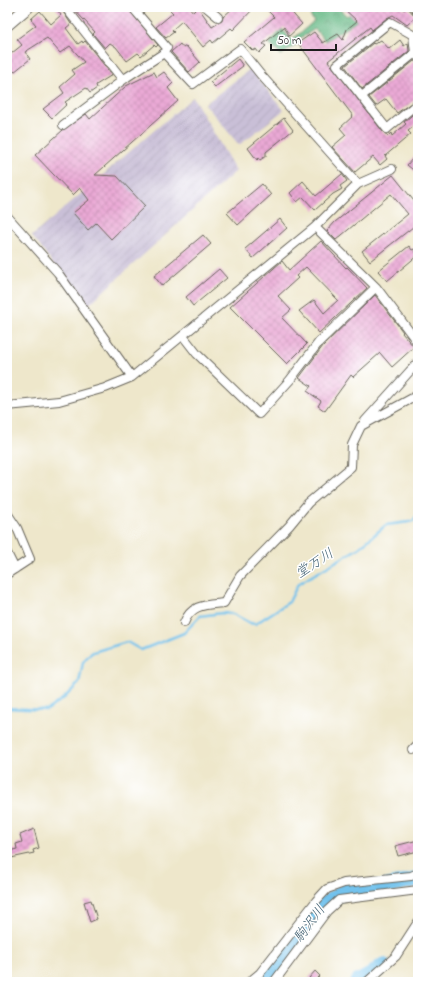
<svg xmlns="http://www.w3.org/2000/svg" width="425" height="989" font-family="'Indie Flower','Klee One',sans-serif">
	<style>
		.industrial { fill: url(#industrial-furrows) }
		.forest { fill: url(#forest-crowns); stroke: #406a50 }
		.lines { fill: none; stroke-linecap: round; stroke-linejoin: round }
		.stream { stroke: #72c2ed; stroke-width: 2.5 }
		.river { stroke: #72c2ed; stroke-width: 15 }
		.building { fill: url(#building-cross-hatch) }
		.street-casing { stroke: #666359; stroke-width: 10 }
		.secondary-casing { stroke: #666359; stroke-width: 13 }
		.street { stroke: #fff; stroke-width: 8 }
		.secondary { stroke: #fff; stroke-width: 11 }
		.labels { text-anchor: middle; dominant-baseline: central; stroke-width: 3; stroke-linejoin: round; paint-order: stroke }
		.water-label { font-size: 14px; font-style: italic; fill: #3e5e70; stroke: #fff }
	</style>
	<defs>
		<pattern id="industrial-furrows" width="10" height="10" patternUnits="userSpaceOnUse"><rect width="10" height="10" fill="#c9bfd7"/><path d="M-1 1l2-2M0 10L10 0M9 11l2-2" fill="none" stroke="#aca4b8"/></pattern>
		<pattern id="forest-crowns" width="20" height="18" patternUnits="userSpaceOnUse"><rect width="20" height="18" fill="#65b884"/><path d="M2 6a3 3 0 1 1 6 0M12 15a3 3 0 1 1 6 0" fill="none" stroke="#52956b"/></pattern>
		<pattern id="building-cross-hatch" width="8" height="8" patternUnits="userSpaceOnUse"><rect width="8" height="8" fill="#eaa9d5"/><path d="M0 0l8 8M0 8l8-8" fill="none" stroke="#c891b6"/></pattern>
	</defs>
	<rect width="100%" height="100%" fill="#fff"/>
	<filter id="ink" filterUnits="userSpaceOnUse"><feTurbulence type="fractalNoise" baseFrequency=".025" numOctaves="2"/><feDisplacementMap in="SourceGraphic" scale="8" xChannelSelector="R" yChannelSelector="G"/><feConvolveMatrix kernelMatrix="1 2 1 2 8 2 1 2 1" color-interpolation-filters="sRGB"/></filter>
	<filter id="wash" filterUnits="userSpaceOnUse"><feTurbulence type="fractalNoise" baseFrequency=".012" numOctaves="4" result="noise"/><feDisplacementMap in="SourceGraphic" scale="16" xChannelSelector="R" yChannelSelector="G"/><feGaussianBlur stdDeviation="0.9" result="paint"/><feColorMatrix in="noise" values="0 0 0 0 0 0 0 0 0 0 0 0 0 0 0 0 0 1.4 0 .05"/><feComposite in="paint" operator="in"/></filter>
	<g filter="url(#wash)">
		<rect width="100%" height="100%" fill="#eee7cb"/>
		<path class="industrial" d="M250 69 284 110 239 145 205 104Z
			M193 97 236 171 86 307 32 236Z"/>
		<path class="forest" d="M319 7H337L347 16 358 7 370 13 325 41 315 29 296 41V45L281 55 269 44 282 29 292 40 314 21 310 16Z"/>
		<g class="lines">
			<path class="stream" d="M7 708 47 710 64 698 79 683 83 662 88 656 93 652 127 642 141 650 184 633 200 616 222 613 233 614 250 623 255 624 289 602 298 584 359 548 386 525 409 522 413 521 418 514"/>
			<path class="river" d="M263 982 291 950 321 906 345 890 376 889 418 879
				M357 982 372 974 383 965"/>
		</g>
		<g id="blocks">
			<path class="building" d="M55 7H60L71 24 66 28 78 44 82 41 83 43 85 41 112 75 96 85 97 88 90 93 86 88 65 102 67 104 52 118 43 109 64 93 60 87 75 74 72 70 84 62 70 46 60 53 47 38 25 52 30 59 14 72 7 66V57L22 45 17 39 36 25 31 19 40 11 51 24 61 15Z
				M72 7H127L158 45 156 47 154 45 141 56 138 53 127 61 116 47 110 43 105 48 93 34 95 32Z
				M167 7H189L193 12 198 7 212 27 222 21 223 17 234 7H255L233 30 231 28 213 43 211 40 203 47 182 21 172 30 174 32 166 38 156 27 173 13Z
				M264 7H287L302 24 288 37V33L284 27 263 44 266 46 259 53 256 49 253 51 244 42 274 17Z
				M342 7H402L404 10 407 7 416 17 407 25 393 15 387 18 372 30 370 27 328 61 383 132 388 136 391 133 392 136 406 124 404 122 418 110V123L408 131 411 134 385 156 387 159 380 165 373 157 355 172 332 147 346 135 340 128 353 116 298 43 314 32 323 43 338 34 343 40 347 29 357 21Z
				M381 40 389 49 400 40 404 46 408 43 409 51 362 89 345 66 373 43 374 44Z
				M180 44 183 48 186 46 200 62 189 72 171 52Z
				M238 59 243 66 215 87 210 82Z
				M414 61 418 62V98L397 113 386 99 376 106 369 97Z
				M154 72 157 77 164 72 173 83 168 88 178 101 95 175 117 176 145 206 111 239 96 223 88 230 73 213 89 200 80 188 73 195 35 155 63 130 86 114 90 119 126 86Z
				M284 118 293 130 266 152V156L260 160 259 158 257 160 248 148Z
				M418 152V174L407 165Z
				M342 174 347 181 340 186 342 189 333 194 315 210 303 197 297 202 290 193 303 181 316 196Z
				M393 175 418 206V223L370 261 362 251 408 214 391 194 336 240 327 231 335 222Z
				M262 184 271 195 238 225 227 213Z
				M280 219 287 228 253 258 245 249Z
				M203 235 211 244 162 286 154 276Z
				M321 241 346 268 347 267 367 288 319 333 299 311 314 300 324 313 338 300 306 267 296 276 298 278 278 296 291 310 282 318 307 344 287 364 230 307 282 261 289 270Z
				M409 246 412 250 414 249 418 255 387 281 378 271Z
				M219 269 227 278 193 306 186 297Z
				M375 295 403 332 402 333 414 347 392 367 380 353 353 377 351 375 325 411 318 406 321 401 307 391 311 386 299 378 323 346Z
				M34 829 39 848 33 850 34 853 11 858 9 851 17 849 16 844 22 842 20 835Z
				M418 840V851L398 856 395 846Z
				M91 900 97 919 90 922 84 902Z
				M315 971 320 976 314 982 309 978Z"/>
		</g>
	</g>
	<g filter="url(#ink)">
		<use href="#blocks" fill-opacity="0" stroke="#666359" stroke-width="1"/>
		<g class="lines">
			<defs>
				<path id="street" d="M65 7 123 80
					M132 7 167 48
					M206 7 218 17
					M413 35 390 22 337 65 387 129 418 103
					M413 35 415 53 418 57
					M362 96 415 53
					M63 125 127 77 164 53 193 84 240 49 260 74 358 184
					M7 216 58 273 132 377
					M315 227 376 287 418 343
					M183 336 197 354 259 414 290 380 319 342 376 287
					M7 406 59 401 105 388 132 377 315 227 358 184 392 169
					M365 421 418 362
					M7 513 17 528 30 559 7 574
					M7 553 15 569
					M184 623C191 604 206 605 224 603L240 576 289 526 308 503 351 467 352 445 361 426 418 395
					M413 750 418 745
					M249 982 260 973 316 901 327 889 344 883 411 876 418 873
					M274 982 327 911 339 900 418 890
					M367 982 396 956 418 922"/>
				<path id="secondary" d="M417 7 418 9
					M7 25 28 7"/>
			</defs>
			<use href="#street" class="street-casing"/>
			<use href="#secondary" class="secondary-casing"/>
			<use href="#street" class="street"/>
			<use href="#secondary" class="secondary"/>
		</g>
	</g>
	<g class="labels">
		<g class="water-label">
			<text transform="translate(315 564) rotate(-33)">堂万川</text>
			<text transform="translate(310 924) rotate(-53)">駒沢川</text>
		</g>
	</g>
	<rect width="425" height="989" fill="none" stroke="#fff" stroke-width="24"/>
	<path d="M271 44v6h65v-6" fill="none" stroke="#1c1c1c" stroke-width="2"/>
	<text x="277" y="44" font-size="12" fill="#1c1c1c" stroke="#ffffff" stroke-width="3" paint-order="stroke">50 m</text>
</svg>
